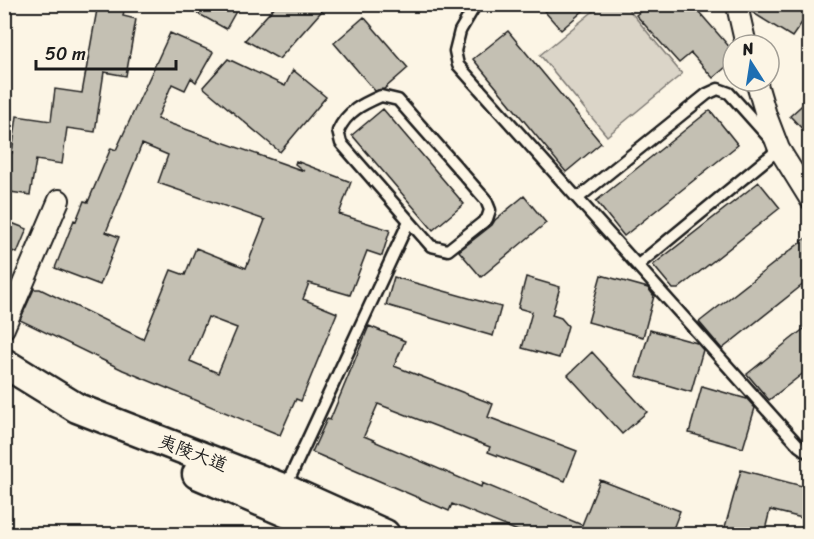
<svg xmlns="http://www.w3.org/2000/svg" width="814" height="539" font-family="Sriracha,'LXGW WenKai TC',sans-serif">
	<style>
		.green { fill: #dbd5c8; stroke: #7c7872; stroke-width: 1.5 }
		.building { fill: #c4c0b3; stroke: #1c1c1c; stroke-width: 1.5; fill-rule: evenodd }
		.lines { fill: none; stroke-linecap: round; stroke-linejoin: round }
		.service-casing { stroke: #1c1c1c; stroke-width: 15 }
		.minor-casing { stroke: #1c1c1c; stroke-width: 24 }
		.secondary-casing { stroke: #1c1c1c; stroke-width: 33 }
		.service { stroke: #fcf5e5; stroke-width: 10 }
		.minor { stroke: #fcf5e5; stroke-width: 20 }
		.secondary { stroke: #fcf5e5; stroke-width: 28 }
		.labels { text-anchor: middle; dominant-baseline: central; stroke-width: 6; stroke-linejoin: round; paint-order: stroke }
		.street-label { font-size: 18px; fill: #1c1c1c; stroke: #fcf5e5 }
	</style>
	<rect width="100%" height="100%" fill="#fcf5e5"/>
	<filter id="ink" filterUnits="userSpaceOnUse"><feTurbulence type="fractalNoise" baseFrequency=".0167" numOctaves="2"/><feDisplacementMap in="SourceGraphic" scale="12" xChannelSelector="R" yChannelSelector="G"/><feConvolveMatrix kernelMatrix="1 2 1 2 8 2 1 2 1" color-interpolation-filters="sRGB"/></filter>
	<g filter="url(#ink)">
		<path class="green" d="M602 4 625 5 682 74 607 136 540 55Z"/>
		<path class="building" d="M98 4H125L123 16 136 19 126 76 104 72 95 132 67 128 62 164 36 160 30 195 4 191V152L12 153 17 116 51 121 55 89 82 93Z
			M181 4H240L226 29Z
			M277 4H328L279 59 245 40Z
			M538 4H591L561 30Z
			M649 4H692L733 51V61L713 78 691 53 679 63 636 15Z
			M752 4H810V11L792 37 750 11Z
			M364 17 408 68 384 89 375 91 334 43Z
			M508 31 601 143 566 172 473 59Z
			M170 33 213 52 196 82 191 78 185 90 172 84 157 119 304 171 295 164 296 161 351 182 339 214 390 230 382 256 367 251 350 295 309 283 303 299 337 313 301 401 296 399 280 435 123 370 20 320 34 289H40L143 339 171 270 185 275 196 248 246 268 265 220 158 183 168 155 142 144 106 232 119 237 100 285 55 268 74 220 76 221 84 201 88 202 111 148 116 150ZM208 317 237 328 218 373 190 361Z
			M228 59 285 86 293 70 326 97 280 152 203 87Z
			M810 98V137L790 116Z
			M383 109 464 204 433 230 352 135Z
			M710 110 738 145 624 236 596 201Z
			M759 182 780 208 678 289H673L653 265Z
			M524 196 546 223 481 277 459 251 492 225 495 220Z
			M4 220 27 229 17 253 4 248Z
			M810 235V279L722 349 699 322Z
			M601 275 648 288 654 296 643 337 588 322Z
			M394 277 501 307 493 336 386 305Z
			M526 277 560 287 552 315 561 318 568 326 559 358 522 348 532 312 518 308Z
			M810 324V368L769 400 747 374Z
			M369 326 405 341 394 366 493 404 488 417 577 451 565 481 488 452 490 447 378 404 364 436 376 441V442L481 487 482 483 582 525 600 480 680 511 671 534H525L452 504 449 511 312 452 327 419 330 420Z
			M650 330 697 343 703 350 691 392 636 376Z
			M592 352 647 412 622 434 568 375Z
			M702 386 747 399 755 408 743 448 689 433Z
			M741 470 810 488V520L770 510 764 534H723Z"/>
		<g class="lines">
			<defs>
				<path id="service" d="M476 4 460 31 455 51 458 65 799 446 810 454
					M381 96 398 100 486 200 490 210 487 219 448 250 431 246 341 143 338 131C347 111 363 104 381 96Z
					M578 198 707 94 718 89 729 93 779 149 638 265
					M285 488 409 221"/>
				<path id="minor" d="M740 4 738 10 746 45
					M756 81 766 115 779 149 810 199
					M4 328 59 200"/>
				<path id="secondary" d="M4 363 77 408 285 489 385 534
					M197 474 336 534"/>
			</defs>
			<use href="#service" class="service-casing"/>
			<use href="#minor" class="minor-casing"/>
			<use href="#secondary" class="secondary-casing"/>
			<use href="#service" class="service"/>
			<use href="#minor" class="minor"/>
			<use href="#secondary" class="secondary"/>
		</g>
	</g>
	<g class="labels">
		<g class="street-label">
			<text transform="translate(193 453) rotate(21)">夷陵大道</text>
		</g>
	</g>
	<rect width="814" height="539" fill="none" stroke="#fcf5e5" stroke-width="24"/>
	<rect x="12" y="12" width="790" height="515" fill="none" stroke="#1c1c1c" stroke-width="2" filter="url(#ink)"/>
	<g transform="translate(751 63) rotate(348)"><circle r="28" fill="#fcf5e5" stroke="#a29e95" stroke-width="1.5"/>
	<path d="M0-4.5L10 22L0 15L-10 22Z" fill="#1f6fb2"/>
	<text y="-9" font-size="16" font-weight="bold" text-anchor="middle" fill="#1c1c1c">N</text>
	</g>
	<path d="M36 60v9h140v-9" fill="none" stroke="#1c1c1c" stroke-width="3"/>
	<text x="45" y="60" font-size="18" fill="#1c1c1c" stroke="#fcf5e5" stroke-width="4.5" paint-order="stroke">50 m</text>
</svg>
